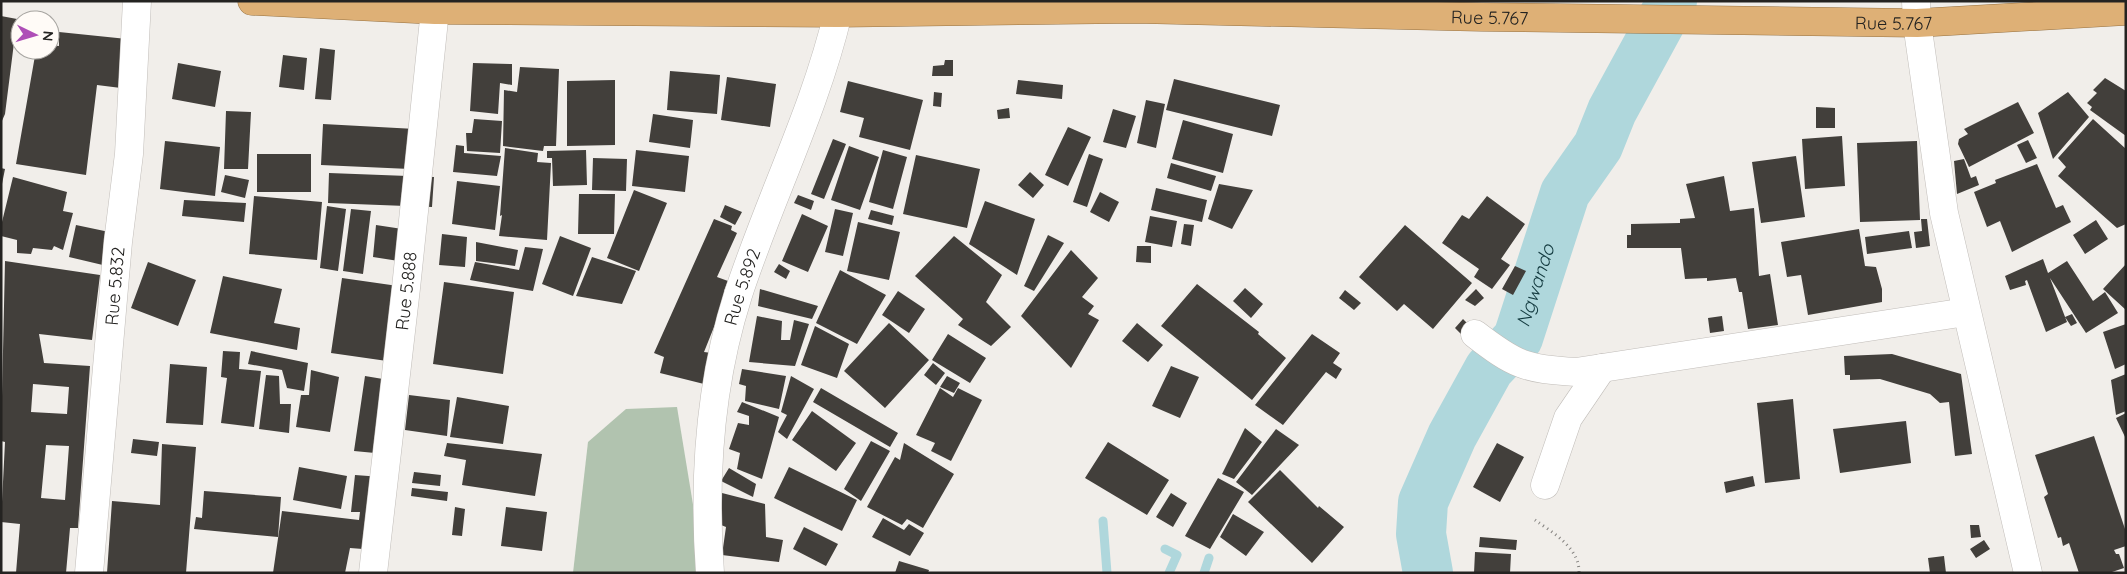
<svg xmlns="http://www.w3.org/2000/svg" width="2127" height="574" font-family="Quicksand,sans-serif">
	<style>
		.green { fill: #b1c3af }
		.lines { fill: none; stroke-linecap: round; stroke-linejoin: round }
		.stream { stroke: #afd7dc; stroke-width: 9 }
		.river { stroke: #afd7dc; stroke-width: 50 }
		.building { fill: #423f3b; fill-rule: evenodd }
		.minor-casing { stroke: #c1bdb9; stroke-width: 29 }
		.trunk-casing { stroke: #977242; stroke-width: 29 }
		.path { stroke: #858380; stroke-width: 3; stroke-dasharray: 1 4; stroke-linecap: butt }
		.minor { stroke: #fff; stroke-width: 28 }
		.trunk { stroke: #deb076; stroke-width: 28 }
		.labels { text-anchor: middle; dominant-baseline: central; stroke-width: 5; stroke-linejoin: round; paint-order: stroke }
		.street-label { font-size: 18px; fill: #242321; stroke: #fffbf7 }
		.water-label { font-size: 19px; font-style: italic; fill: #12393e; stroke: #fffbf7 }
	</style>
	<rect width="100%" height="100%" fill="#f1eeea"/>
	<path class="green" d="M677 407 700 547 698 573H573L588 442 626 409Z"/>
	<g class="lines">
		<path class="stream" d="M1103 521 1107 573
			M1165 549 1177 555 1169 573
			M1204 573 1209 558"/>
		<path class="river" id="s1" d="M1428 573 1421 534 1423 502 1452 436 1489 369 1518 338 1565 193 1598 146 1612 111 1672 1"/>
	</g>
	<path class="building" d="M1 16 17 19 5 114 1 123Z
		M59 32 127 39 121 88 97 85 86 175 16 164 36 50H50V45L59 46Z
		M320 48 335 50 331 100 315 99Z
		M283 55 307 58 304 90 279 87Z
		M945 60H953V76H932L933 66 944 65Z
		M178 63 221 71 215 107 172 99Z
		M473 63 512 64V85L500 83 498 114 470 111Z
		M520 67 559 69 556 146H544L543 151 503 146 504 90 517 92Z
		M670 71 720 75 717 114 667 110Z
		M727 77 776 84 770 127 721 120Z
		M2105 78 2126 91V136L2090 110 2092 107 2087 103 2097 93 2093 90Z
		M1174 79 1280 105 1272 136 1166 110Z
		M615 80V145L567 146V81Z
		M1018 80 1063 85 1062 99 1016 94Z
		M848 81 923 100 910 150 859 137 864 118 840 112Z
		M934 92 942 93 941 107 933 106Z
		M2068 92 2089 117 2053 159 2038 113Z
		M1146 100 1165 104 1156 148 1137 143Z
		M2018 102 2034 133 1969 167 1958 144 1959 139 1968 134 1964 129Z
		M1816 107 1835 108V128H1816Z
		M1009 108 1010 118 998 119 997 110Z
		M1113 109 1136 116 1126 148 1103 142Z
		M226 111 251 112 248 169H224Z
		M653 114 693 120 690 148 649 142Z
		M474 119 502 121 500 153 467 151 466 133H472Z
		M2093 119 2126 149V224L2117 228 2058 176 2066 167 2058 158Z
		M1183 120 1233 134 1223 173 1172 159Z
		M323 124 434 130 432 170 321 165Z
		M1068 127 1091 137 1068 186 1045 175Z
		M1842 136 1845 186 1805 189 1802 139Z
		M833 139 846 144 824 199 811 194Z
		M2028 140 2037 158 2026 163 2017 145Z
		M165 141 220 147 215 196 160 189Z
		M1917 141 1920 220 1860 222 1857 143Z
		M456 145 464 146V153L501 156 497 176 453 172Z
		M849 146 879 157 860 210 831 200Z
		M505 148 538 153 537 162 551 163 547 240 499 236 502 215 500 216Z
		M586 150 587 185 553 186 552 158H547V151Z
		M636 150 689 156 685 192 632 186Z
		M883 150 907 157 893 209 869 202Z
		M257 154H311V192H257Z
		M1089 154 1103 159 1087 207 1073 202Z
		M916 155 980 169 967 228 903 214Z
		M1796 156 1805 217 1761 223 1752 162Z
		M593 158 627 159 626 191 592 190Z
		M1964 159 1971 178 1976 176 1979 185 1957 194 1954 161Z
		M1171 163 1216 176 1211 191 1167 178Z
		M2037 164 2056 208 2063 205 2071 222 2012 252 2000 221 1987 227 1974 192 1996 183 1995 180Z
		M1 168 5 169 2 184 1 183Z
		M1030 172 1044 185 1033 198 1018 185Z
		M329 173 434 177 432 207 328 203Z
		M225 175 249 180 245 198 221 192Z
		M1724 176 1730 211 1754 208 1759 276 1770 274 1778 325 1748 329 1742 292H1739L1736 278 1707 281V278L1685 279 1681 248H1627V235H1631V224L1680 223V219L1695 218 1686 184Z
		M13 177 67 192 63 211 73 213 63 250 54 246 52 250 33 248 31 254 17 253V240L1 236V226Z
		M457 181 500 186 495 230 452 224Z
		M1219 184 1253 190 1232 229 1208 219Z
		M1156 188 1207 200 1202 222 1151 210Z
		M634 190 667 203 639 271 607 258Z
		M1100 192 1119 202 1109 222 1090 212Z
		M579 194H615L614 234H578Z
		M798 195 814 201 811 210 794 203Z
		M254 196 322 202 317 260 249 254Z
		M1487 196 1525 224 1501 259 1510 265 1492 289 1474 277 1479 269 1442 243 1462 215 1469 219Z
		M184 200 246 203 244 222 182 216Z
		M985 201 1035 219 1017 275 969 244Z
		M725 205 742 212 735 225 720 217Z
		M327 206 346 209 338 271 320 268Z
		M351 209 371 211 363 274 343 271Z
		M835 209 853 213 843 256 825 252Z
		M871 210 894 216 892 225 868 219Z
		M802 214 828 226 808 272 782 261Z
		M1150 216 1177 221 1172 247 1145 242Z
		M714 219 732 226 731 230 737 233 717 277 728 281 724 291 728 292 704 352 712 353 704 384 660 373 664 357 654 353Z
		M1921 219H1927L1930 246 1916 248 1914 232 1922 231Z
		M2096 220 2108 239 2085 254 2073 235Z
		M858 222 900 232 889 280 847 271Z
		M1184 224 1194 225 1191 246 1181 244Z
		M76 225 114 233 107 266 69 257Z
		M376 225 409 230 405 262 373 257Z
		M1405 225 1472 283 1433 329 1404 304 1397 311 1359 277Z
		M1859 229 1865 266 1876 267 1882 289V302L1808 315 1801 275 1787 277 1781 242Z
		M1909 231 1912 248 1867 254 1865 237Z
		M442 234 467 237 465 267 439 265Z
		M1048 235 1064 243 1034 291 1024 286Z
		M560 236 591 248 573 296 542 284Z
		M954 236 1002 275 986 302 1011 327 991 346 958 325 963 319 915 276Z
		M476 242 518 250 515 266 476 261Z
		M1137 246H1151V263L1136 262Z
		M525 247 543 249 533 291 470 280 475 262 519 270Z
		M1071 250 1098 278 1082 297 1094 306 1088 314 1099 320 1071 368 1021 316Z
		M592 257 636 271 622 304 576 296Z
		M2043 259 2048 273 2067 261 2093 301 2105 292 2118 313 2086 333 2050 278 2067 322 2046 332 2027 280 2025 281 2026 285 2010 290 2005 276Z
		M5 261 100 275 92 340 39 334 44 363 90 366 78 528H70L66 573H16L20 524 1 522 5 442 1 441ZM33 384 69 387 67 414 31 412ZM46 445 69 446 65 500 41 498Z
		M148 262 196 280 178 326 131 308Z
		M779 264 790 271 786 279 774 272Z
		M2126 264V310L2103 289Z
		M1515 266 1526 271 1513 295 1502 289Z
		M840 270 886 295 857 344 816 323Z
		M223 276 282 289 274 323 300 328 297 350 210 333Z
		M342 278 398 286 387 361 331 353Z
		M444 282 514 292 503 374 433 364Z
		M1197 284 1259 332 1258 334 1286 358 1252 400 1161 326Z
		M1245 288 1263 304 1251 318 1233 301Z
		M760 289 818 306 812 319 758 306Z
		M1476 289 1484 298 1475 306 1465 300Z
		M1345 290 1361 303 1354 310 1339 298Z
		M898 291 925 309 909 333 882 315Z
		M2072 314 2077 323 2071 326 2065 317Z
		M757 316 782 321 781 340H790L794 320 809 324 795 366 749 362Z
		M1722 316 1724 331 1710 333 1708 318Z
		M1463 319 1469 325 1461 334 1455 328Z
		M889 323 929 360 885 408 844 371Z
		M1137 323 1163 345 1148 362 1122 341Z
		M2126 324V364L2115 369 2103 332Z
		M815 326 849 344 837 378 801 365Z
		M948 334 986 358 970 383 932 360Z
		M1312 334 1340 353 1333 363 1342 369 1336 379 1326 372 1283 425 1255 405Z
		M223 351 240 352 239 369 261 371 254 427 221 423 227 378 221 377Z
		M251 351 308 363 304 391 287 388 282 370 248 364Z
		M1892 354 1961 374 1972 454 1955 456 1949 402 1940 403 1930 394 1880 379 1850 380V375H1845L1844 356Z
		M933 363 945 373 936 385 924 375Z
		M170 364 207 367 203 425 166 423Z
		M1171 366 1199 377 1180 418 1152 406Z
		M742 369 786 376 779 409 745 401 746 386 739 384Z
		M311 370 339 377 330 432 296 427 301 395H309Z
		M2126 374V411L2116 415 2111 380Z
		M266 375 279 376 280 404H291L289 433 259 429Z
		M365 376 383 379 375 453 354 451Z
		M791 376 814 389 787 439 778 432 787 415 781 412Z
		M947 376 960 383 954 393 940 387Z
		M821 388 898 433 890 447 813 402Z
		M940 388 953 397 958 388 982 400 951 461 931 451 935 443 916 435Z
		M409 395 450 400 447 436 405 430Z
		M457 397 509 406 503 444 450 437Z
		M1793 399 1800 479 1765 483 1757 403Z
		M742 402 779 417 762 479 737 469 740 453 729 449 738 423 749 425V416L737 412Z
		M812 411 856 443 836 471 792 440Z
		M2126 413V439L2116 418Z
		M1906 421 1911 463 1840 473 1833 429Z
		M1245 428 1262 442 1234 479 1222 474Z
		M1276 429 1299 445 1252 495 1236 482Z
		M2094 436 2126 532V546L2114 550 2116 554H2119L2124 568 2109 573H2079L2069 543 2063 546 2061 537 2058 538 2044 497 2048 494 2035 455Z
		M133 439 159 442 157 456 131 453Z
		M871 441 890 451 861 501 844 489Z
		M1108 442 1169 480 1147 515 1085 478Z
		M447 443 542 454 535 496 462 485 466 460 444 456Z
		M904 443 954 474 923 528 907 519 902 525 867 507 895 457 900 460Z
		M1497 443 1524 457 1500 502 1473 487Z
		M162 444 196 447 186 573H107L112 501 160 505Z
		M299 467 347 476 341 509 293 500Z
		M789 467 857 500 842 531 774 498Z
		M729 468 756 484 753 497 721 481Z
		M1280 470 1318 508 1319 506 1344 527 1312 563 1248 502Z
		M414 472 441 475 440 486 412 483Z
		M355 475 382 477 363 549 350 548 345 573H273L282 511 359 520 360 512H351Z
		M1753 476 1755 486 1726 493 1724 482Z
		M1218 478 1244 492 1210 549 1185 536Z
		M412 488 448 492 447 501 411 496Z
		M204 491 281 497 278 537 194 529 196 517 202 518Z
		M722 493 765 504 766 537 783 540 779 562 722 555 726 527 721 525Z
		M1171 493 1187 503 1173 527 1156 517Z
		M455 507 465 509 462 536 452 535Z
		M506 507 547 512 542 551 501 546Z
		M1233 514 1264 532 1246 556 1220 537Z
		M883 518 904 530 909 524 924 533 910 556 872 537Z
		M1970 525H1979L1981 537 1971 538Z
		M804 527 838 544 826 566 793 549Z
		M1480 537 1517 540 1516 550 1479 547Z
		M1984 540 1990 549 1976 558 1970 549Z
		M1475 552 1511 554 1510 573H1474Z
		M1944 556 1946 573H1930L1928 558Z
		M899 561 929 570 928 573H895Z"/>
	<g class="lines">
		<defs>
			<g id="minor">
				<path d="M1916 1 1917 23 1944 213 2028 573"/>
				<path d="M1475 334C1515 365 1525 369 1576 372L1966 312"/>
				<path d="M1545 485 1568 418 1602 368"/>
				<path id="s2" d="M89 573 118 242 129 154 137 1"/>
				<path id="s3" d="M373 573 406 288 435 10"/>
				<path id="s4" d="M710 573C703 478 709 386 738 295 769 200 815 110 838 13"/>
			</g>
			<g id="trunk">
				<path id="s5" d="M252 1 435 10 838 13 1136 9 1481 17 1917 23 2126 11"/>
			</g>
		</defs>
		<use href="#minor" class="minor-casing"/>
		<use href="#trunk" class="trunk-casing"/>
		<path class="path" d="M1535 520C1553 533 1580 548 1579 573"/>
		<use href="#minor" class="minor"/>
		<use href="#trunk" class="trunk"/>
	</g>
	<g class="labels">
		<g class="street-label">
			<text stroke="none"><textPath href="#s5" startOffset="1238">Rue 5.767</textPath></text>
			<text stroke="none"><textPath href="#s5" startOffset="1642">Rue 5.767</textPath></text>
			<text stroke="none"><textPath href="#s2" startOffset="288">Rue 5.832</textPath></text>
			<text stroke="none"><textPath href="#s4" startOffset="290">Rue 5.892</textPath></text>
			<text stroke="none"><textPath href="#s3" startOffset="284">Rue 5.888</textPath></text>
		</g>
		<g class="water-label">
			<text stroke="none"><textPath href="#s1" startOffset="318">Ngwando</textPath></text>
		</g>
	</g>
	<rect width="2127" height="574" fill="none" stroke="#242321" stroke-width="5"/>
	<g transform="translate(35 35) rotate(95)"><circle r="24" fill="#fffbf7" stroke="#a7a5a1"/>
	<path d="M0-4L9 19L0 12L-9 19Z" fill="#ae4eb7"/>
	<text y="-8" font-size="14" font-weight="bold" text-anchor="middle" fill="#242321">N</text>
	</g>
</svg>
